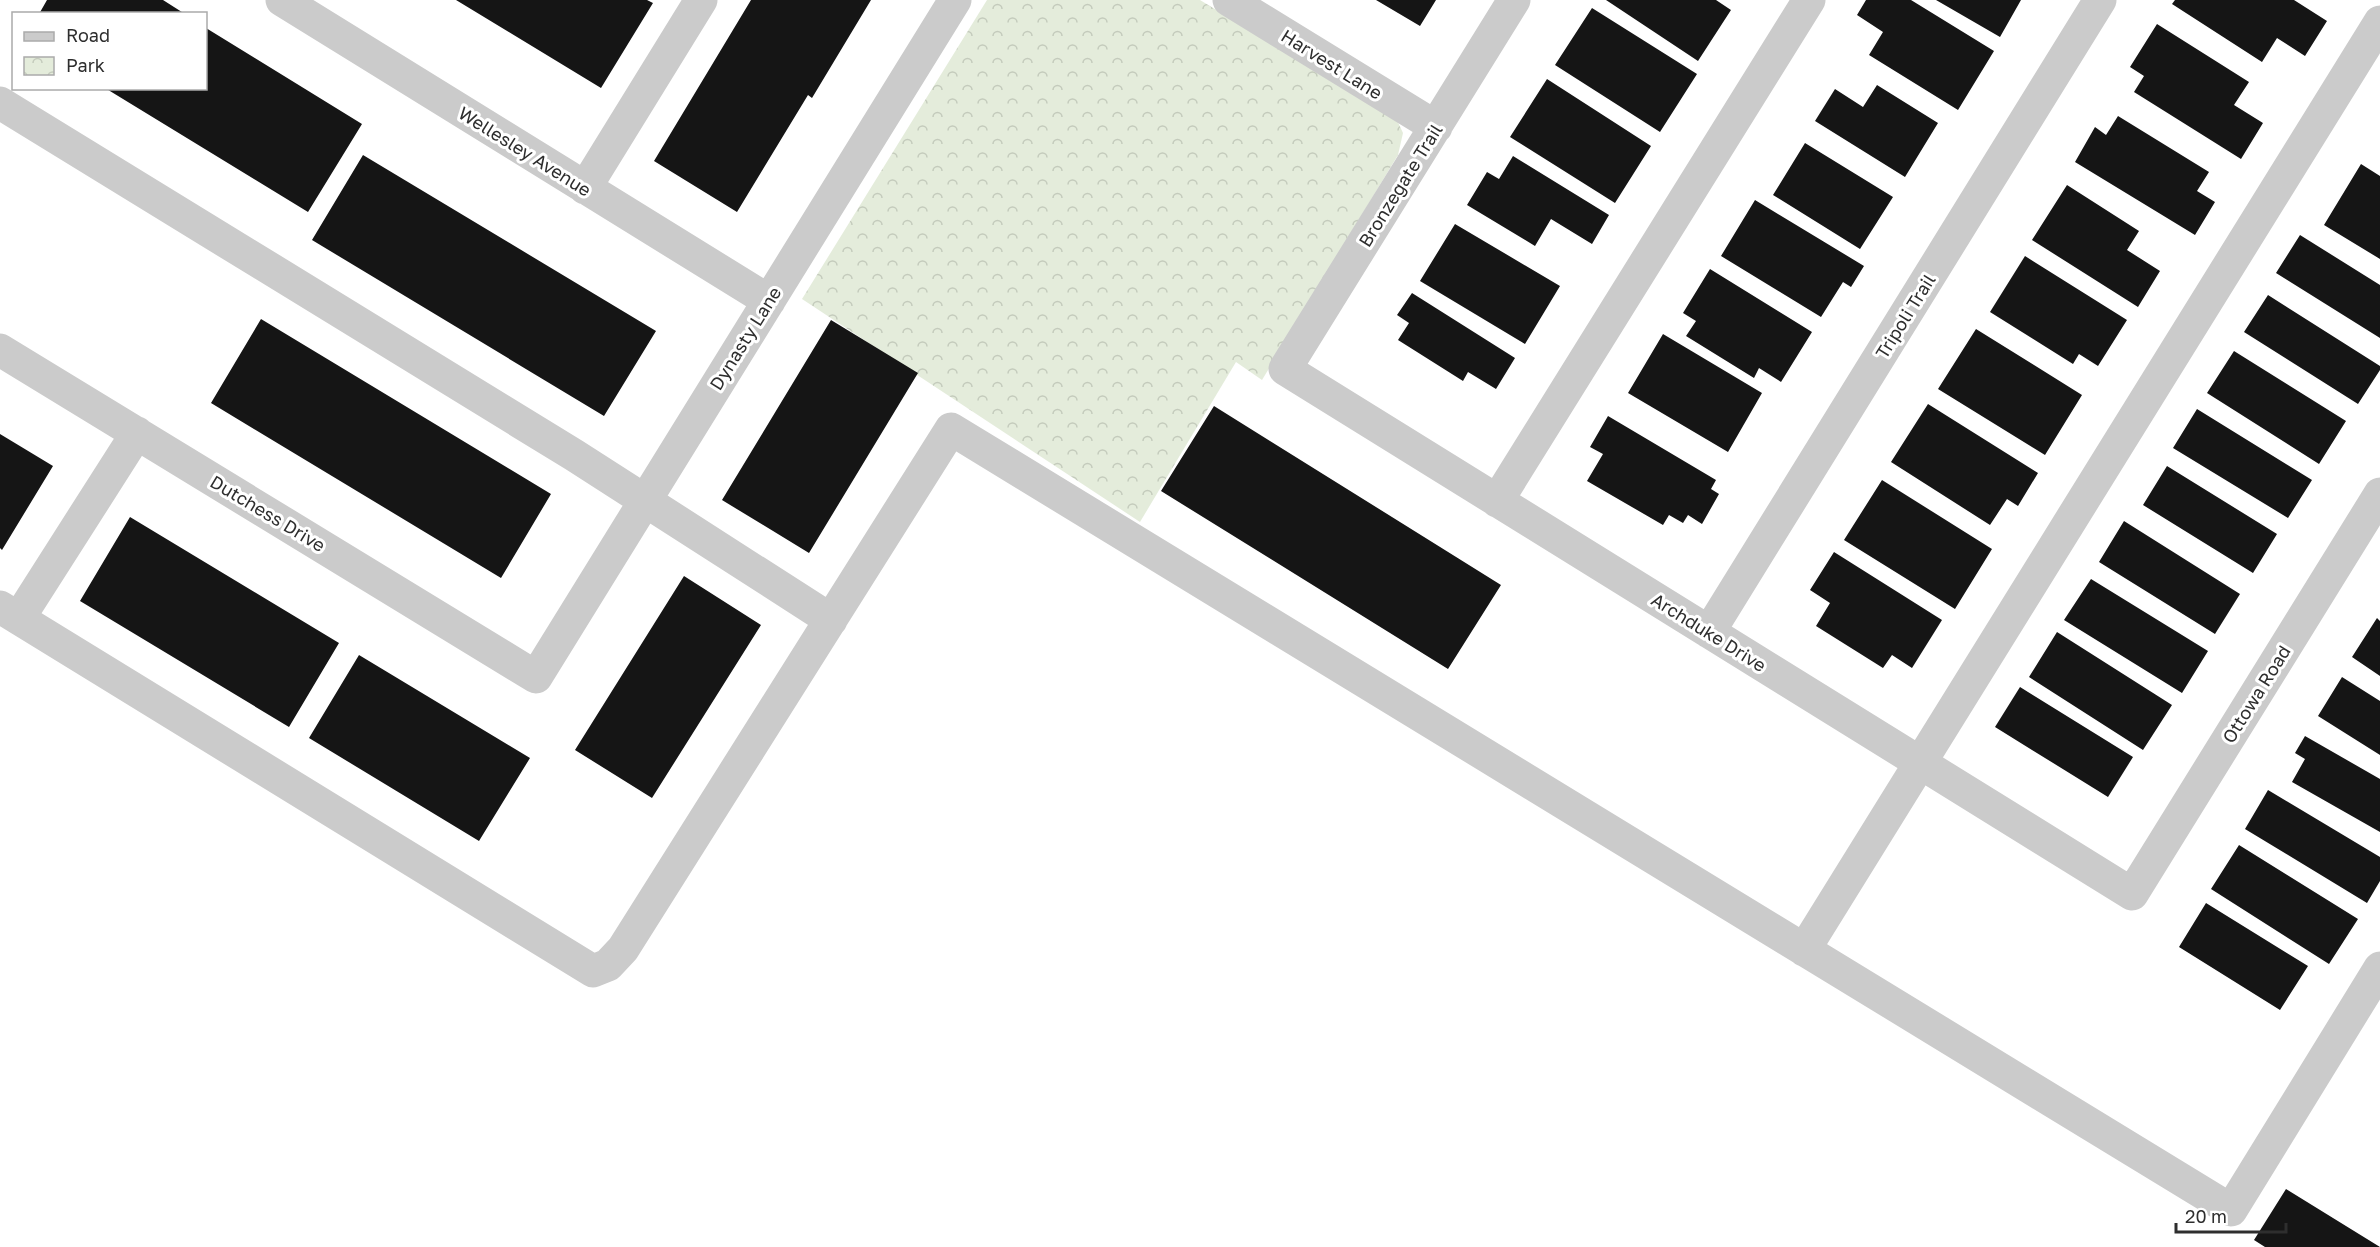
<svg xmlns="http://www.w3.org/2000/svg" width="2380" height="1247" font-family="'Golos Text',sans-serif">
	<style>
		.park { fill: url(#park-crowns) }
		.building { fill: #151515 }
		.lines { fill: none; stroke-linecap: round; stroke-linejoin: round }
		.minor { stroke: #cbcbcb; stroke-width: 33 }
		.labels { text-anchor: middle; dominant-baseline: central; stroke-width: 6; stroke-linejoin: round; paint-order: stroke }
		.street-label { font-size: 18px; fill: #2e2e2e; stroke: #fff }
	</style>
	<defs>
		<pattern id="park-crowns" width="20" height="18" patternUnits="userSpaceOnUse" patternTransform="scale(1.5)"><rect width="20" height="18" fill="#e4ecdb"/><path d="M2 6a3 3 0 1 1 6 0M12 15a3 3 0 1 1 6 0" fill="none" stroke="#c4cbbc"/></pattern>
	</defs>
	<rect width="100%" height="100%" fill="#fff"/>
	<path class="park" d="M987 0H1200L1397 120 1403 133 1398 155 1262 380 1236 362 1140 522 802 299Z"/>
	<path class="building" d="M47 0H163L185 14H39Z
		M456 0H647L653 3 601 88Z
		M751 0H871L812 98 808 95 737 212 654 161Z
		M1376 0H1436L1420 26Z
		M1606 0H1716L1731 10 1698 61Z
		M1866 0H1911L1994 51 1958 110 1869 55 1883 32 1857 15Z
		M1936 0H2021L2000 37Z
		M2175 0H2294L2327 21 2305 56 2277 38 2262 62 2172 4Z
		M1592 8 1697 74 1660 132 1555 65Z
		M2157 24 2249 82 2234 105 2263 123 2241 159 2134 92 2144 76 2130 67Z
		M206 28 362 124 308 212 105 88H206Z
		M1547 79 1651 146 1615 203 1510 137Z
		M1877 85 1938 123 1905 177 1815 121 1835 89 1863 107Z
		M2118 116 2209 172 2197 191 2215 202 2195 235 2075 162 2095 127 2106 135Z
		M1805 143 1893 197 1860 249 1773 195Z
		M363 155 656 331 604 416 312 240Z
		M1513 156 1609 215 1592 244 1551 219 1535 246 1467 205 1487 172 1499 179Z
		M2361 164 2380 176V259L2324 225Z
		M2067 185 2139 231 2127 250 2160 271 2138 307 2032 240Z
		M1755 200 1864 266 1851 287 1843 282 1821 317 1721 256Z
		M1455 224 1560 286 1525 344 1420 281Z
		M2300 235 2380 285V338L2276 273Z
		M2025 256 2127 320 2098 366 2079 354 2073 364 1990 312Z
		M1710 269 1812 332 1781 382 1759 368 1754 378 1686 336 1696 321 1683 313Z
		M1412 293 1515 358 1496 389 1468 372 1463 381 1398 340 1409 323 1397 315Z
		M2268 295 2380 366V370L2358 404 2244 332Z
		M261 319 551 494 501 578 211 403Z
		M831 320 918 373 809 553 722 500Z
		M1976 329 2082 395 2045 455 1938 389Z
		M1663 334 1762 393 1728 452 1628 393Z
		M2234 351 2346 421 2319 464 2207 393Z
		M1928 404 2038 473 2018 506 2007 499 1990 525 1891 462Z
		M1214 406 1501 585 1448 669 1161 491Z
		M2197 409 2312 480 2288 518 2173 448Z
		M1608 416 1716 480 1711 489 1719 494 1702 524 1688 515 1683 523 1669 515 1663 525 1587 481 1603 454 1590 447Z
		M0 434 53 466 2 550 0 548Z
		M2167 466 2277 534 2253 573 2143 505Z
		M1882 480 1992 549 1955 609 1844 540Z
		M130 517 339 643 289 727 80 601Z
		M2124 521 2240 594 2215 634 2099 562Z
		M1834 552 1942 620 1912 668 1892 655 1883 668 1816 626 1830 603 1810 590Z
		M684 576 761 625 652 798 575 750Z
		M2091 579 2208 651 2182 693 2064 620Z
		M2377 618 2380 621V676L2352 657Z
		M2057 632 2172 705 2143 750 2029 677Z
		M359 655 530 758 479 841 309 738Z
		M2342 677 2380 701V755L2318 716Z
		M2020 687 2133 757 2108 797 1995 727Z
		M2305 736 2380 779V832L2292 782 2305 759 2295 753Z
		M2268 790 2380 857V881L2367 903 2245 829Z
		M2239 845 2358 919 2329 964 2211 889Z
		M2206 903 2308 966 2280 1010 2179 947Z
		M2286 1189 2380 1247H2265L2254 1240Z"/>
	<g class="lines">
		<path class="minor" d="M282 0 769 301
			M1229 0 1436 127
			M1514 0 1285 369 2132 894 2380 494
			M0 103 574 455 831 620
			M585 188 701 0
			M0 350 536 677 955 0
			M1497 501 1809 0
			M0 607 593 971 608 965 623 949 951 429 2231 1210 2380 968
			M19 618 137 433
			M1709 632 2100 0
			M1804 950 2380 22"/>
	</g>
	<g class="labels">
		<g class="street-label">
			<text transform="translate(1332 64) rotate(32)">Harvest Lane</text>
			<text transform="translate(525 151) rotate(32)">Wellesley Avenue</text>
			<text transform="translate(1400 185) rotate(-58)">Bronzegate Trail</text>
			<text transform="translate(1905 316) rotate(-58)">Tripoli Trail</text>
			<text transform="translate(745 338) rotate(-58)">Dynasty Lane</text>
			<text transform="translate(268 513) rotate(31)">Dutchess Drive</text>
			<text transform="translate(1709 632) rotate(32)">Archduke Drive</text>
			<text transform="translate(2256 694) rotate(-58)">Ottowa Road</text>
		</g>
	</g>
	<rect x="12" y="12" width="195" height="78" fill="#ffffff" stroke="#ababab" stroke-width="1.5"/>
	<rect x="24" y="32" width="30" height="9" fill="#cbcbcb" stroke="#ababab" stroke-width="1.5"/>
	<text x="66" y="42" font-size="18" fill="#2e2e2e">Road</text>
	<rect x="24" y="57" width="30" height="18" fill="url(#park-crowns)" stroke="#ababab" stroke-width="1.5"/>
	<text x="66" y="72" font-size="18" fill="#2e2e2e">Park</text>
	<path d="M2176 1223v9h110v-9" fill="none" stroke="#2e2e2e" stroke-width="3"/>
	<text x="2185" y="1223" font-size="18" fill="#2e2e2e" stroke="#ffffff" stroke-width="4.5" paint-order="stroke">20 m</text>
</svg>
